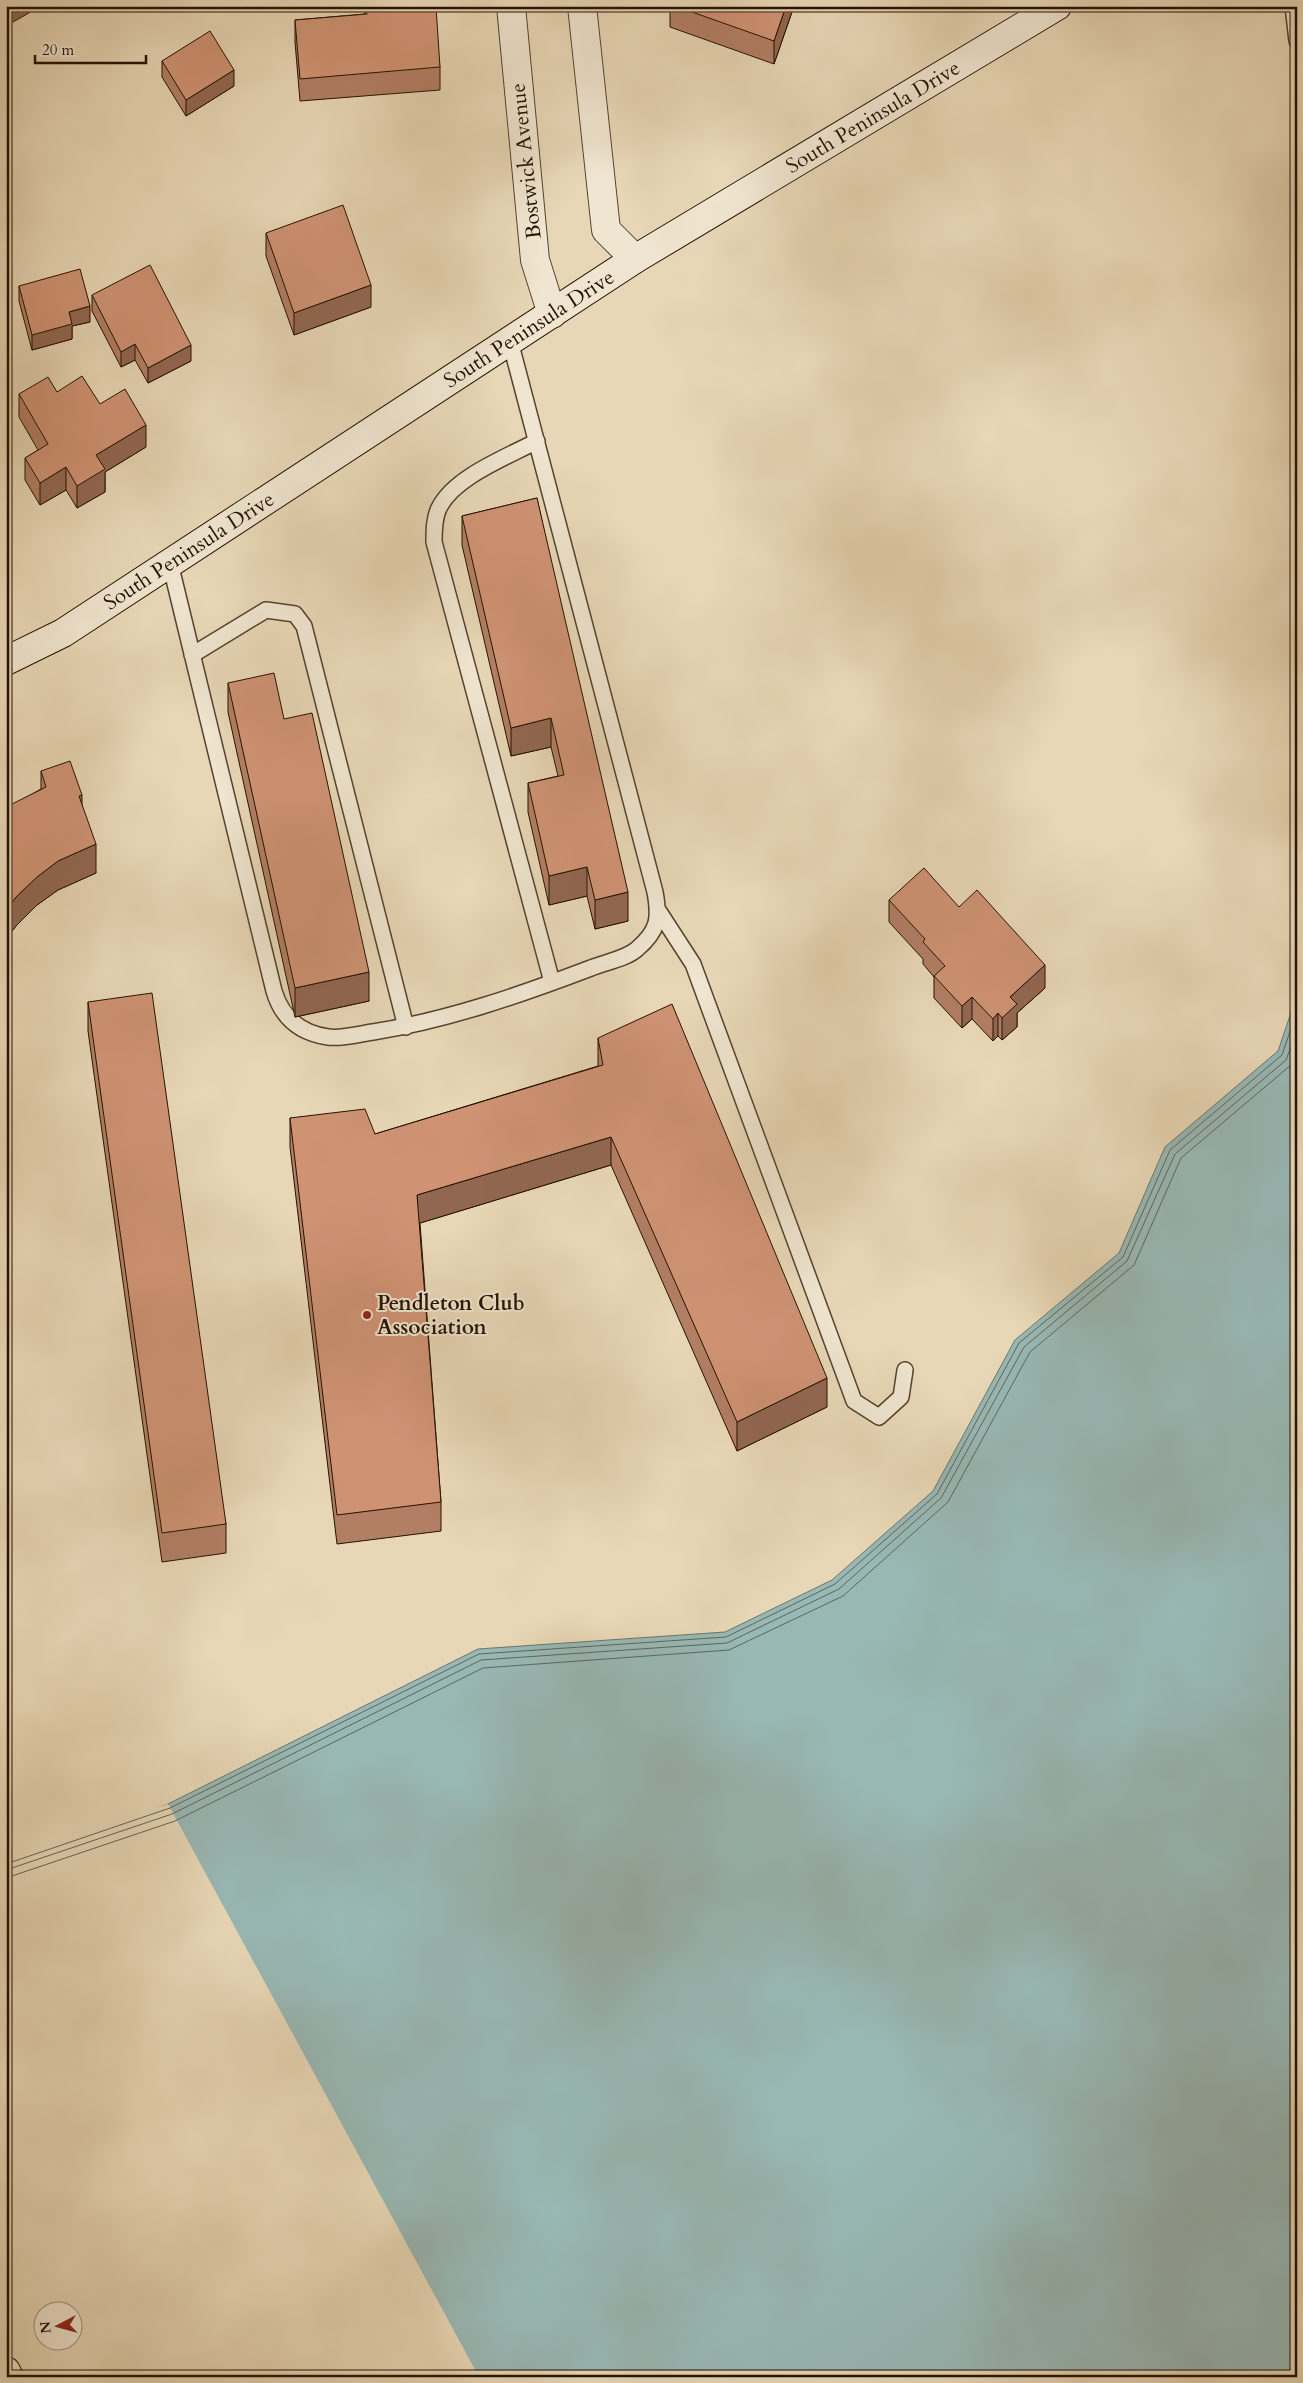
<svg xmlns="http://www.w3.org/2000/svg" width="1303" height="2383" font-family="Cardo,serif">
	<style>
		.water { fill: #98b8b5; stroke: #6a766d; fill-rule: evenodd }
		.pier { fill: #e8d7b6; fill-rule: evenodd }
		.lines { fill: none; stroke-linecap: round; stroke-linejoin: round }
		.shore { stroke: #5e655a; stroke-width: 1 }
		.lane-casing { stroke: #55432e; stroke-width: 18 }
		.street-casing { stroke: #55432e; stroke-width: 30 }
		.secondary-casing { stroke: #241200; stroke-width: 30 }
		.lane { stroke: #f0e5d0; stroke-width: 15 }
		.street { stroke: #f0e5d0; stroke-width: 28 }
		.secondary { stroke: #f0e5d0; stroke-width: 28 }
		.wall { fill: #b27e64; stroke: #241200 }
		.shaded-wall { fill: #916751; stroke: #241200 }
		.building { fill: #cf9374; stroke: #241200 }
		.poi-dot { fill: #8f2418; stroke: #f0e5d0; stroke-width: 2 }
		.labels { text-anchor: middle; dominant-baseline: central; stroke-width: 4; stroke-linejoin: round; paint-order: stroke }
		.street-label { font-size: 21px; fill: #241200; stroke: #f0e5d0 }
		.poi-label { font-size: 21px; font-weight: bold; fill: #241200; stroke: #f0e5d0; text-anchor: start }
	</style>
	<rect width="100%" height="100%" fill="#e8d7b6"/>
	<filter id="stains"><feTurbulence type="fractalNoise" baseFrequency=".004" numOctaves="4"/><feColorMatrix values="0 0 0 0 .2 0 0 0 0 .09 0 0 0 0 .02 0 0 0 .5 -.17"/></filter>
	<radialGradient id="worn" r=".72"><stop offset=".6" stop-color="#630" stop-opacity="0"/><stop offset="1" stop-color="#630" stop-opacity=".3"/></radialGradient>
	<path class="water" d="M1297 995V2377H6V1860L168 1804 478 1649 725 1632 832 1580 933 1491 1015 1340 1119 1253 1165 1147 1278 1051ZM42 2310H72V2340H42Z"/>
	<path class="pier" d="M168 1804 479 2377H6V1857L129 1815ZM42 2310H72V2340H42Z"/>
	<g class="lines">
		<path class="shore" d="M6 1864 170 1808 479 1654 726 1637 835 1584 937 1494 1019 1343 1123 1257 1170 1150 1282 1055 1297 1011
			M6 1870 172 1814 481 1660 727 1643 839 1589 941 1498 1024 1347 1127 1261 1175 1154 1286 1060 1297 1031
			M6 1878 175 1821 483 1668 729 1650 843 1596 948 1502 1030 1352 1134 1265 1181 1158 1291 1065 1297 1055"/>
		<defs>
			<path id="lane" d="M1293 6 1297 41
				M537 441C507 457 454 477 439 508 434 518 434 531 434 542L552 982
				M170 563 274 991C282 1018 300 1033 328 1037 342 1039 359 1034 373 1032 448 1020 520 995 591 968 605 962 626 959 637 949 658 931 660 919 655 892L510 341
				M192 655 266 610 295 614 304 626 406 1027
				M658 910 693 964 854 1401 879 1417 901 1397 905 1370"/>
			<path id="street" d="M511 6 535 260 552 314
				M582 6 606 230 635 259"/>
			<path id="secondary" d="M6 661 63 633 635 259 1057 6
				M6 2371 9 2377"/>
		</defs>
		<use href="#lane" class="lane-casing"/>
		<use href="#street" class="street-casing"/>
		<use href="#secondary" class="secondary-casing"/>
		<use href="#lane" class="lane"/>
		<use href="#street" class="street"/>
		<use href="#secondary" class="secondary"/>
	</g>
	<path class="wall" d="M364 6H425L440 67V90L300 101 295 42V20L365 14Z
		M670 6H794L774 64 670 27Z
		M162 61 234 86 186 116 162 77Z
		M266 233 371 307 294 335 266 256Z
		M19 286 90 322 72 326V339L32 350 19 301Z
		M92 295 191 361 148 383 135 360 121 367 92 311Z
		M57 392 100 404 146 447 105 472V492L77 508 66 490 40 505 25 480V458L38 450 19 417V394Z
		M537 498 628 921 595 929 587 896 549 905 528 812V783L558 776 551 747 511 756 462 545V516Z
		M228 683 284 719 369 1001 295 1017 228 712Z
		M41 771 82 805 96 873 58 890 37 905 16 926 6 939V809L41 789Z
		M889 900 959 907 1045 988 1017 1013V1027L1002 1040 998 1036 993 1041 972 1019 962 1028 934 998V977L923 964V959L889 922Z
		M88 1002 226 1524V1553L162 1562 88 1031Z
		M598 1038 827 1407 737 1451 611 1165 420 1223 441 1502V1531L337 1544 290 1147V1118L375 1134 598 1066Z"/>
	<path class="shaded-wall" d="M6 6H41L6 26Z
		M786 6H794L774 64V41Z
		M234 70V86L186 116V100Z
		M371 285V307L294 335V313Z
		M90 306V322L72 326V339L32 350V335L69 312Z
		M135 344V360L121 367V352Z
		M191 345V361L148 383V368Z
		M146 425V447L105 472V492L77 508V486L96 455Z
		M66 467V490L40 505V483Z
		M551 718V747L511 756V728Z
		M82 795V824L79 796Z
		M96 844V873L58 890 37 905 16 926 6 939V911L16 897 37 877 58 861Z
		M587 867V896L549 905V876Z
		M628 892V921L595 929V900Z
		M1045 965V988L1017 1013V1027L1002 1040V1018L1010 997Z
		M369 972V1001L295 1017V988Z
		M972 997V1019L962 1028V1006Z
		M998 1013V1036L993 1041V1019Z
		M611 1137V1165L417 1224V1195Z
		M827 1378V1407L737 1451V1422Z"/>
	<path class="building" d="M366 6H425V7H436L440 67 300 79 295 20 367 14Z
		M675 6H786L774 41Z
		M210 31 234 70 186 100 162 61Z
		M343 205 371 285 294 313 266 233Z
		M150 265 191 345 148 368 135 344 121 352 92 295Z
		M80 269 90 306 69 312 72 324 32 335 19 286Z
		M82 376 100 404 125 389 146 425 96 455 105 469 77 486 66 467 40 483 25 458 48 444 19 394 48 377 57 392Z
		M537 498 628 892 595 900 587 867 549 876 528 783 564 775 551 718 511 728 462 516Z
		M274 673 284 719 312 713 369 972 295 988 228 683Z
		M70 761 82 795 79 796 96 844 58 861 37 877 16 897 6 911V809L14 803 46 787 41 771Z
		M924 868 959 907 977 890 1045 965 1010 997 1017 1004 1002 1018 998 1013 993 1019 972 997 962 1006 934 976 945 966 923 942 925 939 889 900Z
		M152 993 226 1524 162 1533 88 1002Z
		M672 1004 827 1378 737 1422 611 1137 417 1195 441 1502 337 1515 290 1118 365 1109 375 1134 603 1065 598 1038Z"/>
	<circle class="poi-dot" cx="367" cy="1315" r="5"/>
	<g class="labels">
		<g class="street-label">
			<text transform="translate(873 117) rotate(-31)">South Peninsula Drive</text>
			<text transform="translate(526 161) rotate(-96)">Bostwick Avenue</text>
			<text transform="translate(529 329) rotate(-33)">South Peninsula Drive</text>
			<text transform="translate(189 551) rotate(-33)">South Peninsula Drive</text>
		</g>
		<g class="poi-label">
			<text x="377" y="1303">Pendleton Club<tspan x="377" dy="24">Association</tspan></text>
		</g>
	</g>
	<rect width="1303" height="2383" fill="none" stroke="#e8d7b6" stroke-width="25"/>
	<rect x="8" y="8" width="1288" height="2368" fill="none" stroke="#241200" stroke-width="2.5"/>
	<rect x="12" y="12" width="1278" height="2358" fill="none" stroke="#241200"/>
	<g transform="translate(58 2326) rotate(264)"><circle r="24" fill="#f0e5d0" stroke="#9e917d"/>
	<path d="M0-4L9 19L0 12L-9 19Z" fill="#8f2418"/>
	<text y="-8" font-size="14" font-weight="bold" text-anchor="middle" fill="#241200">N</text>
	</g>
	<path d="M35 55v8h111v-8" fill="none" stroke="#241200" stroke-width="2.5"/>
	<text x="42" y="55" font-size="15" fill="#241200" stroke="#f0e5d0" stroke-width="4" paint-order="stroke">20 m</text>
	<rect width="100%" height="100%" filter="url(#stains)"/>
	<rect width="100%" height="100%" fill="url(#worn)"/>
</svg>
